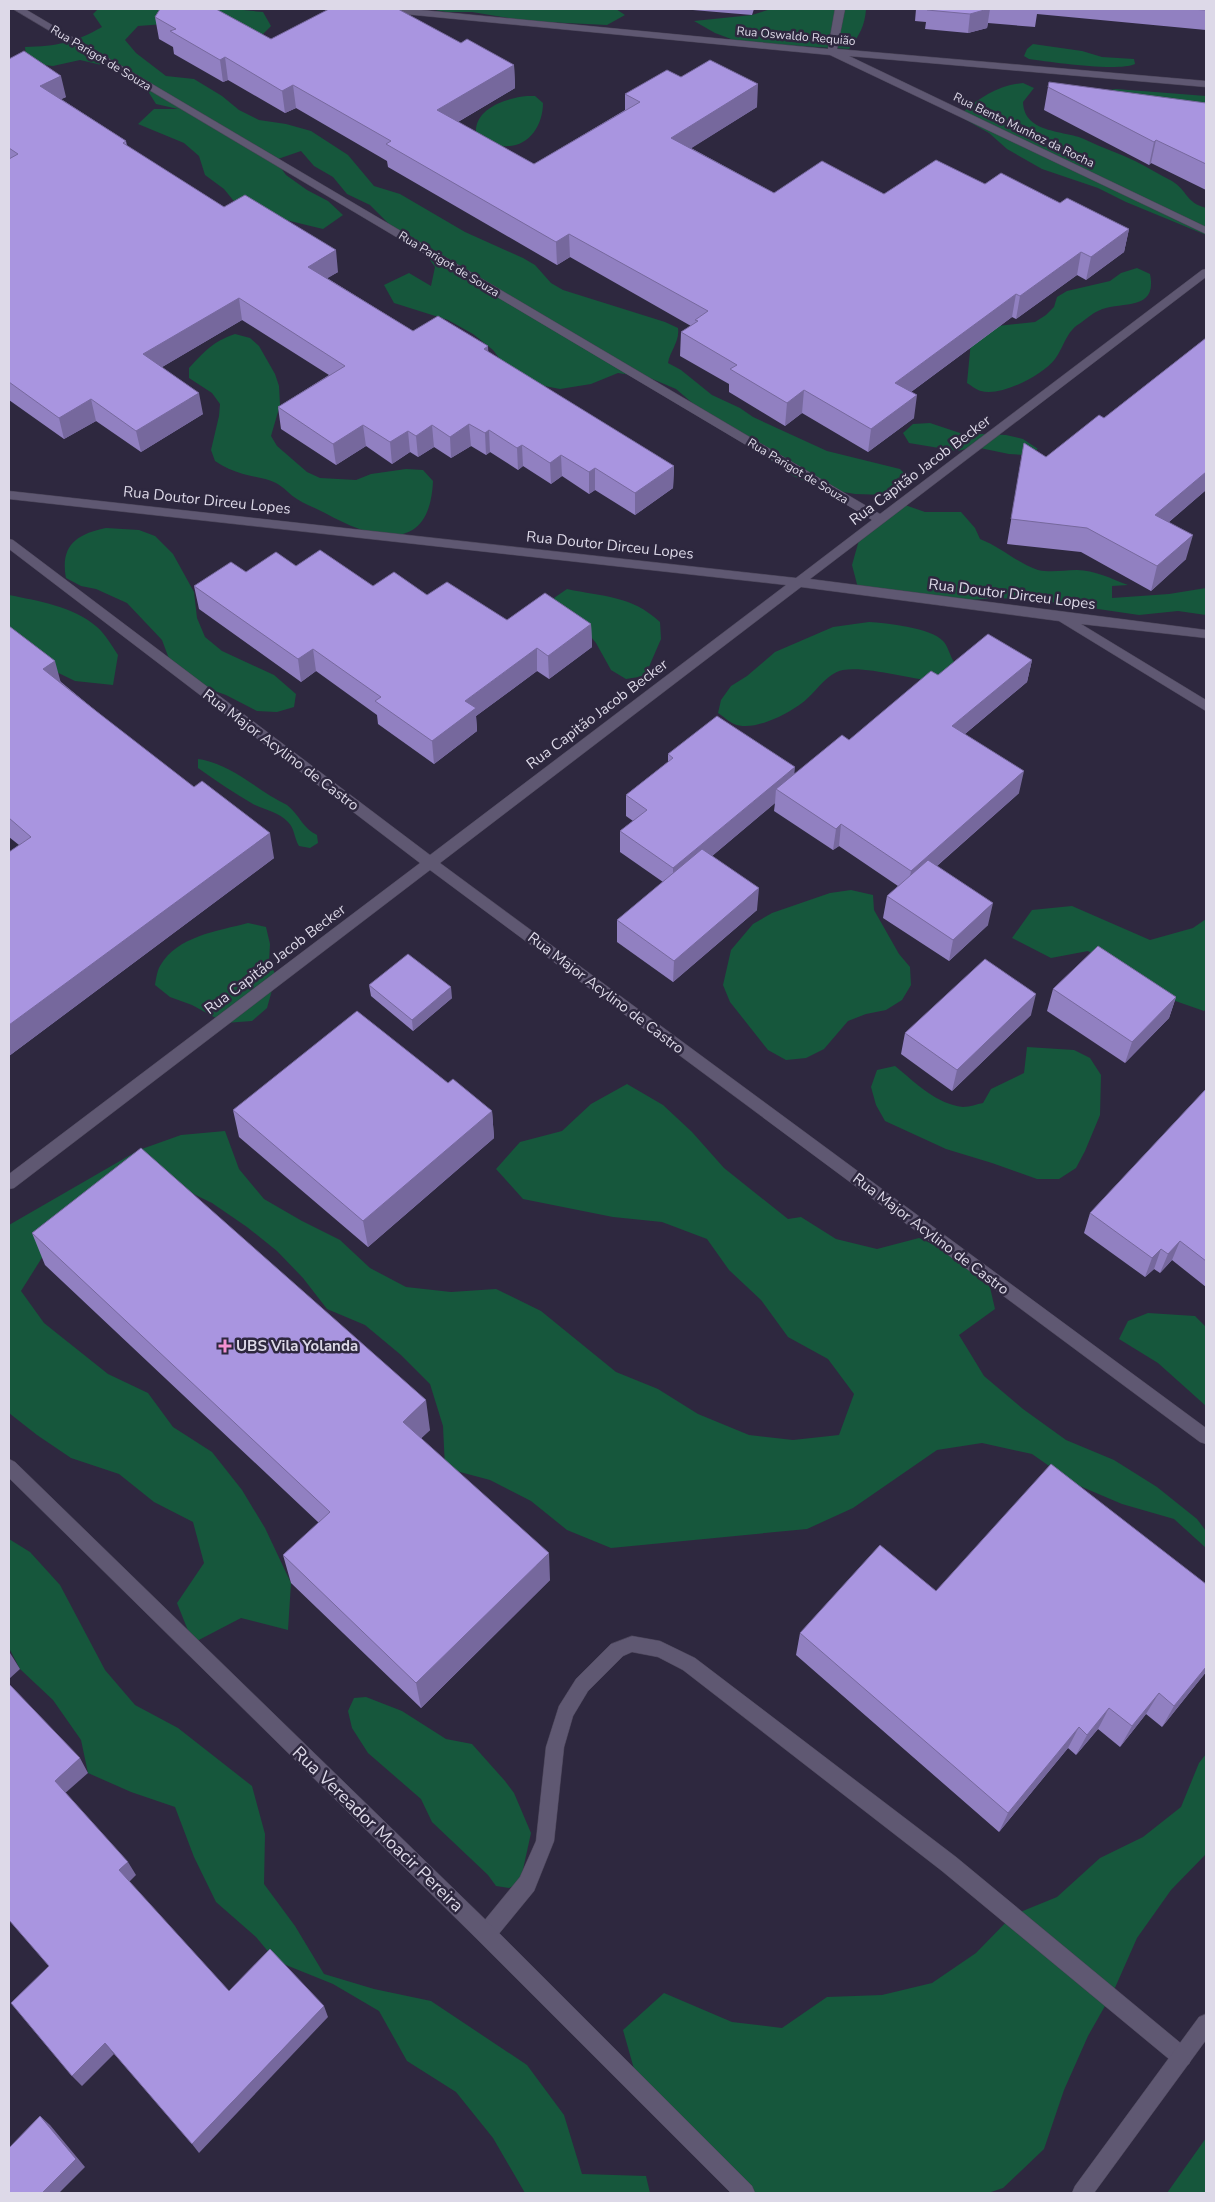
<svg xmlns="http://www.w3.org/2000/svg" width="1215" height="2202" font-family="'Nunito Sans',sans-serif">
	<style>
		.green { fill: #16573c }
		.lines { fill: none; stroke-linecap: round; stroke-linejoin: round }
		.service-casing { stroke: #4a4458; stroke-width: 1 }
		.minor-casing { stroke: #4a4458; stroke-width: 1 }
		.service { fill: #5f5872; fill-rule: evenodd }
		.minor { fill: #5f5872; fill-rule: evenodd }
		.wall { fill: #9180c1 }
		.shaded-wall { fill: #76689d }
		.building { fill: #a995e0; stroke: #76689d }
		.poi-dot { fill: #f591d2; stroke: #2e283f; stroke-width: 2 }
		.labels { text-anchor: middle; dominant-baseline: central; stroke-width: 5; stroke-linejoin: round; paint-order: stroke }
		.far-street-label { font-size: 12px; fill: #ddd9e8; stroke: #2e283f }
		.street-label { font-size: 15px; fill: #ddd9e8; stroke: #2e283f }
		.poi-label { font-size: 15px; font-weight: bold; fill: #ddd9e8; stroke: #2e283f; text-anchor: start }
		.near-street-label { font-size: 18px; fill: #ddd9e8; stroke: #2e283f }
	</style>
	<rect width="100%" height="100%" fill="#2e283f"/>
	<path class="green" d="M98 9H232L263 12 271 26 257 40 165 24 138 26 125 40 136 53 166 76 194 79 222 96 239 110 259 120 286 124 311 131 348 155 374 186 400 194 465 232 523 258 535 265 551 283 563 290 665 322 678 328C680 341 670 351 668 363L681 370 712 395 740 408 753 417 827 451 900 469 914 483 887 495 855 494 820 488 793 476 697 407 676 389 650 378 618 373 591 384 560 389 529 383 508 370 493 350 473 334 448 320 394 303 384 285 409 273 431 286 435 267 423 250 402 237 370 205 347 194 333 177 314 166 301 151 275 160 286 175 307 190 328 201 343 215 323 229 261 214 237 205 224 189 205 175 199 156 184 143 138 124 154 109H178L156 104 146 88 126 75 106 66 80 60 53 66 27 63 25 47C57 46 74 43 102 27L93 14Z
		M429 9H616L625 15 607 25 526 21 472 12H446Z
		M771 9H866C865 26 859 36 849 49L739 42 715 33 694 21 752 15Z
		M1033 44 1082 51 1102 57 1134 59 1135 64C1117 72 1051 62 1029 59L1024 56 1027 49Z
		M1023 83 1034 88 1023 102C1024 135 1068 130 1086 140 1102 148 1119 153 1135 161 1147 167 1160 175 1172 181 1188 191 1185 202 1206 208V235L1126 202 1098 188 1042 169 1007 149 989 133 966 120 962 113C980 97 1000 85 1023 83Z
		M1116 89 1206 96V115L1103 91Z
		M527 96H535L543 103C543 126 528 149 502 146 492 144 484 138 476 134 474 108 507 98 527 96Z
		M1137 268 1150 274C1158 313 1120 300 1098 311 1091 314 1085 320 1079 324 1066 332 1064 347 1055 359 1043 375 1001 397 981 391 976 390 971 385 967 383L971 341 988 327 1035 322 1046 315 1054 307 1057 297 1067 291 1110 281 1121 273Z
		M235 334 250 338 259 346 275 374 279 386 280 405 271 436 277 446 307 472 320 478 356 480 371 474 406 469 423 470 433 481C430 557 372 539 325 513 316 508 306 505 297 499 290 495 284 487 276 483 266 478 253 477 243 474 233 471 224 467 215 461L211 450 219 416 220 404 212 393 189 378V368C205 351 212 342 235 334Z
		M930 423 960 433 1006 435 1023 439 1038 449 1025 455 1009 454 975 447 957 451 909 443 903 433 913 424Z
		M905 505 925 512H961L975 528 980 539C1001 547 1017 563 1038 570 1052 573 1063 570 1077 570 1094 570 1112 579 1128 585L1112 586V598L1169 594 1206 588V615L1178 611 1139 615 1030 599 994 598 959 601 858 588 852 565 859 540Z
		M106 528 139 530 155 536 173 554 194 592 197 618 205 637 222 651 274 675 296 694 294 707 277 712 257 711 226 695 195 684 171 664 162 640 127 603 96 589 81 586 66 578C60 546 76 534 106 528Z
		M567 589C603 597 631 595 660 622L661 639 645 676 626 679 611 670 596 643 586 631 560 612 554 598Z
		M9 595C38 601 73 606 97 627 105 634 112 646 118 655L113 685 75 681 9 649Z
		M869 622C886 623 932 628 943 641 948 646 950 656 954 662L935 681C909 679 867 666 843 670 826 673 815 694 802 703 786 715 753 732 734 724 729 722 723 716 718 713L721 700 731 686 747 676 775 652 833 627Z
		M198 759C233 764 257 791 287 805 299 814 303 829 317 835L318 843 310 848 299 846C294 838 295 829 288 822 279 812 265 810 253 804 234 793 216 781 198 768Z
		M851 890 873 895 874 910 899 954 910 967 911 985 902 1000 886 1010 866 1014 848 1021 824 1049 806 1058 786 1060 768 1050 730 1002 723 985 731 950 753 924 772 913 830 893Z
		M1072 906 1150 940 1193 928 1206 919V1009L1204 1011 1164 997 1088 951 1051 958 1012 938 1032 910Z
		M248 923 266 927 270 944 269 961 276 976 267 1008 252 1021 225 1023 192 1005 170 997 155 985C156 979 157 971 160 966 177 936 218 931 248 923Z
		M1027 1047 1074 1050 1090 1058 1101 1075 1100 1115 1085 1151 1076 1168 1059 1179H1037L992 1163 946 1149 885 1121 876 1105 871 1087 877 1070 895 1066C916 1083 936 1104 963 1107 970 1107 977 1104 983 1103L991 1089 1024 1073Z
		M627 1084 663 1105 692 1132 724 1168 788 1219 801 1217 836 1239 877 1249 919 1238 950 1252 989 1283 995 1309 959 1335 984 1376 1023 1409 1066 1440 1114 1460 1157 1487 1197 1519 1206 1531V1548L1174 1519 1122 1504 1075 1484 1032 1454 982 1443 937 1450 853 1508 807 1529 611 1548 567 1530 531 1501 490 1480 445 1468 443 1426 430 1384 401 1355 365 1325 327 1309 303 1278 277 1251 247 1227 212 1203 177 1186 43 1256 21 1291 44 1323 108 1374 148 1393 173 1427 212 1452 242 1490 265 1528 291 1583 288 1630 241 1618 193 1643 177 1603 204 1563 193 1522 154 1502 119 1474 71 1458 37 1435 9 1413V1225L139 1150 181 1135 225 1131 239 1169 264 1199 302 1221 340 1240 370 1268 406 1287 451 1292 496 1289 541 1311 616 1372 658 1389 698 1414 749 1435 793 1440 839 1435 854 1394 828 1359 788 1337 761 1300 729 1270 707 1239 662 1222 613 1217 523 1199 496 1169 520 1142 562 1131 591 1104Z
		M1148 1313 1195 1316 1206 1327V1406L1158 1363 1119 1339 1128 1321Z
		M9 1539 30 1552 60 1585 105 1670 135 1705 178 1728 252 1786 265 1834 264 1884 295 1926 324 1974 374 1989 431 2001 527 2065 564 2115 582 2174 646 2176 650 2193H525L493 2138 456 2092 407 2061 379 2011 333 1984 276 1961 256 1937 216 1902 194 1857 175 1807 131 1792 88 1773 81 1740 53 1700 20 1669 9 1648Z
		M366 1697 402 1711 446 1739 472 1744 505 1781 514 1793 531 1833 520 1883 509 1888 496 1886 488 1875 432 1822 421 1799 368 1753 352 1728 348 1711 354 1698Z
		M1206 1754V1854L1171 1890 1137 1938 1114 1990 1088 2036 1064 2090 1044 2149 1003 2188 988 2193H732L719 2175 638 2083 623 2030 664 1993 732 2022 782 2028 827 1997 882 1995 932 1983 976 1953 1013 1915 1057 1897 1100 1858 1143 1837 1181 1807 1199 1763Z
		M1206 2138V2193H1167Z"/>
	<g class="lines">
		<defs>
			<path id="service" d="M632 1636 660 1641 695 1658 956 1857 1189 2050 1192 2057 1189 2064 1182 2067 1175 2064 942 1871 683 1670 658 1657 632 1652 623 1656 588 1691 573 1716 564 1747 554 1841 534 1891 493 1941 486 1943 479 1941 477 1934 479 1927 520 1877 536 1841 546 1747 559 1706 576 1679 611 1644Z"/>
			<path id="minor" d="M13 9H25L880 514 1202 270 1206 269V277L810 579 1206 630V638L1081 624 1206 700V711L1059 621 801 587 440 863 1206 1428V1444L1200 1442 430 870 14 1188 9 1189V1174L420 863 9 549V539L13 540 430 855 786 585 9 499V491L796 578 872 520Z
				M378 9H411L828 49 835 9H845L837 49 1206 81V87L849 56 1206 227V234L830 55 383 12Z
				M9 1459 15 1462 493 1927 752 2186 755 2193H731L479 1941 9 1478Z
				M1206 2014V2040L1094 2193H1072L1075 2186 1199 2017Z"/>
		</defs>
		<use href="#service" class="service-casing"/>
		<use href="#minor" class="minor-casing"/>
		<use href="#service" class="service"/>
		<use href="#minor" class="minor"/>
	</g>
	<path class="wall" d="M681 9H754L752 15Z
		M916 9H1206V30L1037 14 1035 27 988 23 987 28 968 33 925 29 926 22 915 21Z
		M155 17 271 39 461 43 514 65 515 88 458 122 534 164 625 110V94L681 77 757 107 691 148 774 193 884 194 985 184 1060 203 1129 229 1124 252 1086 280 1077 275 1016 319 1012 317 911 392 914 418 868 452 802 413 785 426 729 392V384L680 356 681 332 691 326 570 257 557 265 388 167 387 161 296 108 285 113 228 80 223 82 174 54 173 47 159 39Z
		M9 59 66 97 61 99 126 141 127 146 224 207 338 272 327 278 413 331 488 346V352L674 466 673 488 635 515 595 490 589 494 562 476 551 484 523 466 518 470 490 452 486 455 471 446 451 458 434 447 418 457 410 452 392 464 366 446 336 465 281 429 278 407 329 375 242 320 162 367 203 414 141 452 96 421 64 439 9 400Z
		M1048 87 1206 103V190L1151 163 1149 165 1044 110Z
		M1206 338V490L1169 522 1186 559 1151 591 1081 552 1007 544 1024 443 1046 457 1104 418Z
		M296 566 373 586 427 595 507 620 591 624 592 647 549 679 537 671 476 716 477 731 434 764 378 724 377 715 316 671 301 682 199 609 194 586 246 572Z
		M9 626 61 682 274 858 9 1056V852L19 845 9 837Z
		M1032 660 1027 682 965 734 1019 793 937 866 988 925 949 961 883 918 887 896 898 886 839 846 833 850 774 811 775 803 712 856 757 910 673 982 617 942V920L663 882 620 852V831L633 821 626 816V795L668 762V754L794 774 849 740 938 675Z
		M369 985 452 998 413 1031 371 996Z
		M1053 989 1176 997 1169 1018 1125 1063 1047 1011Z
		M1031 1015 952 1091 901 1054 905 1033Z
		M448 1083 492 1111 494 1138 368 1247 239 1137 233 1110Z
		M1206 1089V1287L1172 1260 1160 1273 1154 1269 1145 1277 1084 1233 1090 1213Z
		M32 1233 430 1430 421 1438 550 1580 421 1708 291 1583 283 1555 319 1523 45 1265Z
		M936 1591 1206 1672 1162 1727 1146 1714 1120 1747 1098 1729 1076 1755 1068 1748 999 1832 796 1655 800 1633Z"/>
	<path class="shaded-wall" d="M988 9H990L987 28 968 33 970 14Z
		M225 57 228 80 223 82 220 60Z
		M514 65 515 88 439 133 437 110Z
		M61 76 66 97 45 107 40 86Z
		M758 84 757 107 671 161V138Z
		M293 85 296 108 285 113 282 91Z
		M1156 140 1151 163 1149 165 1154 142Z
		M1129 229 1124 252 1086 280 1091 257Z
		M569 234 570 257 557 265 556 242Z
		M336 250 338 272 311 288 308 267Z
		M1081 252 1077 275 1016 319 1020 296Z
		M1016 294 1012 317 892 406 895 383Z
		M239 298 242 320 147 376 143 354Z
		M488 346 489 367 484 349Z
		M804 390 802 413 785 426 787 403Z
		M199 393 203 414 141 452 136 431Z
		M917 395 914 418 868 452 871 429Z
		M91 399 96 421 64 439 59 418Z
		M469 424 471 446 451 458 450 437Z
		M363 425 366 446 336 465 333 444Z
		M432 425 434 447 418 457 416 436Z
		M489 430 490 452 486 455 485 433Z
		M408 431 410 452 392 464 390 442Z
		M522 445 523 466 518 470 517 448Z
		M561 455 562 476 551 484 550 463Z
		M674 466 673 488 635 515V493Z
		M595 468V490L589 494V472Z
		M1206 472V490L1149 539 1155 515Z
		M1193 535 1186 559 1151 591 1157 566Z
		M591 624 592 647 549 679 548 656Z
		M537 648V671L476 716 477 731 434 764 432 741 465 701Z
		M313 649 316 671 301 682 298 659Z
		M1032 660 1027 682 948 748 952 726Z
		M55 661 62 687 43 669Z
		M795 767 793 788 776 789 775 803 673 889V868Z
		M1024 771 1019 793 907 892 911 871Z
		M841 824 839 846 833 850 836 829Z
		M270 833 274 858 9 1056V1025Z
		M759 888 757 910 673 982 674 961Z
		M993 903 988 925 949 961 953 940Z
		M451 987 452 998 413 1031 412 1020Z
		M1036 994 1031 1015 952 1091 957 1070Z
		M1176 997 1169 1018 1125 1063 1132 1042Z
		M492 1111 494 1138 368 1247 363 1221Z
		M1180 1241 1172 1260 1160 1273 1168 1254Z
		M1161 1249 1154 1269 1145 1277 1152 1258Z
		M426 1400 430 1430 408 1451 403 1422Z
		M549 1553 550 1580 421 1708 416 1683Z
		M10 1653 20 1669 9 1679V1655Z
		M1206 1667V1672L1162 1727 1174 1706Z
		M1159 1693 1146 1714 1120 1747 1132 1726Z
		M1109 1708 1098 1729 1076 1755 1087 1735Z
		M1079 1727 1068 1748 999 1832 1008 1813Z
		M80 1758 88 1773 63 1795 55 1781Z
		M128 1862 136 1875 128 1883 119 1870Z
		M324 2006 328 2017 199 2153 192 2144Z
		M105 2043 114 2054 82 2086 72 2076Z
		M40 2116 50 2125 85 2167 59 2193H42Z"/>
	<path class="building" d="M160 9H216L271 39 329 9H398L461 43 467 39 514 65 437 110 534 164 640 102 625 94 667 70 681 77 710 60 758 84 671 138 774 193 822 161 884 194 936 160 985 184 1001 173 1060 203 1067 198 1129 229 1091 257 1081 252 1020 296 1016 294 895 383 917 395 871 429 804 390 787 403 730 369 737 365 681 332 698 321 695 320 708 311 569 234 556 242 386 144 391 141 293 85 282 91 225 57 220 60 170 31 176 29 155 17Z
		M927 9H988L970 14 927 10Z
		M1190 9H1206V10Z
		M24 51 61 76 40 86 126 141 123 143 224 207 245 195 336 250 308 267 413 331 438 316 488 346 484 349 674 466 635 493 595 468 589 472 561 455 550 463 522 445 517 448 489 430 485 433 469 424 450 437 432 425 416 436 408 431 390 442 363 425 333 444 278 407 345 366 239 298 143 354 199 393 136 431 91 399 59 418 9 382V159L18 154 9 148V59Z
		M1049 82 1206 103V164L1156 140 1154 142 1048 87Z
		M1206 338V472L1155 515 1193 535 1157 566 1087 528 1011 519 1024 443 1046 457 1099 415 1104 418Z
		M320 550 373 586 394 572 427 595 447 582 507 620 545 593 591 624 548 656 537 648 465 701 476 708 432 741 375 701 381 697 313 649 298 659 194 586 231 562 246 572 276 552 296 566Z
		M9 626 55 661 43 669 96 711 194 787 202 781 270 833 9 1025V852L31 837 9 818Z
		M988 634 1032 660 952 726 1024 771 911 871 841 824 836 829 776 789 842 735 849 740 931 671 938 675Z
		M717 716 795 767 673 868 620 831 647 810 626 795 673 758 668 754Z
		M702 849 759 888 674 961 617 920Z
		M928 860 993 903 953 940 887 896Z
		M1098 946 1176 997 1132 1042 1053 989Z
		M408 954 451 987 412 1020 369 985Z
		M985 959 1036 994 957 1070 905 1033Z
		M357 1011 448 1083 453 1079 492 1111 363 1221 233 1110Z
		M1206 1089V1261L1180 1241 1168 1254 1161 1249 1152 1258 1090 1213Z
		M141 1148 426 1400 403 1422 549 1553 416 1683 283 1555 330 1512 32 1233Z
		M1051 1464 1206 1584V1667L1174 1706 1159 1693 1132 1726 1109 1708 1087 1735 1079 1727 1008 1813 800 1633 880 1545 936 1591Z
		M9 1684 80 1758 55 1781 128 1862 119 1870 229 1991 270 1949 324 2006 192 2144 105 2043 72 2076 11 2003 49 1966 9 1920Z
		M40 2116 76 2159 42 2193H9V2148Z"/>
	<path class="poi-dot" d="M222.5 1338.5h5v5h5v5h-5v5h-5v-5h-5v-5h5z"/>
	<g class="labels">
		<g class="far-street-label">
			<text transform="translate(796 36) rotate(5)">Rua Oswaldo Requião</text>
			<text transform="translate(101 58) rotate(31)">Rua Parigot de Souza</text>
			<text transform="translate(1024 130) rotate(26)">Rua Bento Munhoz da Rocha</text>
			<text transform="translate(449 264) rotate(31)">Rua Parigot de Souza</text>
			<text transform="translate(798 471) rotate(31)">Rua Parigot de Souza</text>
		</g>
		<g class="street-label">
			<text transform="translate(920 470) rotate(-37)">Rua Capitão Jacob Becker</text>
			<text transform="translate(207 500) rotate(6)">Rua Doutor Dirceu Lopes</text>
			<text transform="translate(610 545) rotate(6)">Rua Doutor Dirceu Lopes</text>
			<text transform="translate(1012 594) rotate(7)">Rua Doutor Dirceu Lopes</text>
			<text transform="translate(597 714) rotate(-37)">Rua Capitão Jacob Becker</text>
			<text transform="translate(281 750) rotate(37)">Rua Major Acylino de Castro</text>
			<text transform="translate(275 959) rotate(-37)">Rua Capitão Jacob Becker</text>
			<text transform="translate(606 993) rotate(37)">Rua Major Acylino de Castro</text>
			<text transform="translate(931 1234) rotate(37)">Rua Major Acylino de Castro</text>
		</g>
		<g class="poi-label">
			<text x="236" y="1346">UBS Vila Yolanda</text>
		</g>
		<g class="near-street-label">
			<text transform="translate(378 1829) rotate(44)">Rua Vereador Moacir Pereira</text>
		</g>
	</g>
	<rect width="1215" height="2202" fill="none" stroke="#ddd9e8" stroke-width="20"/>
</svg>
